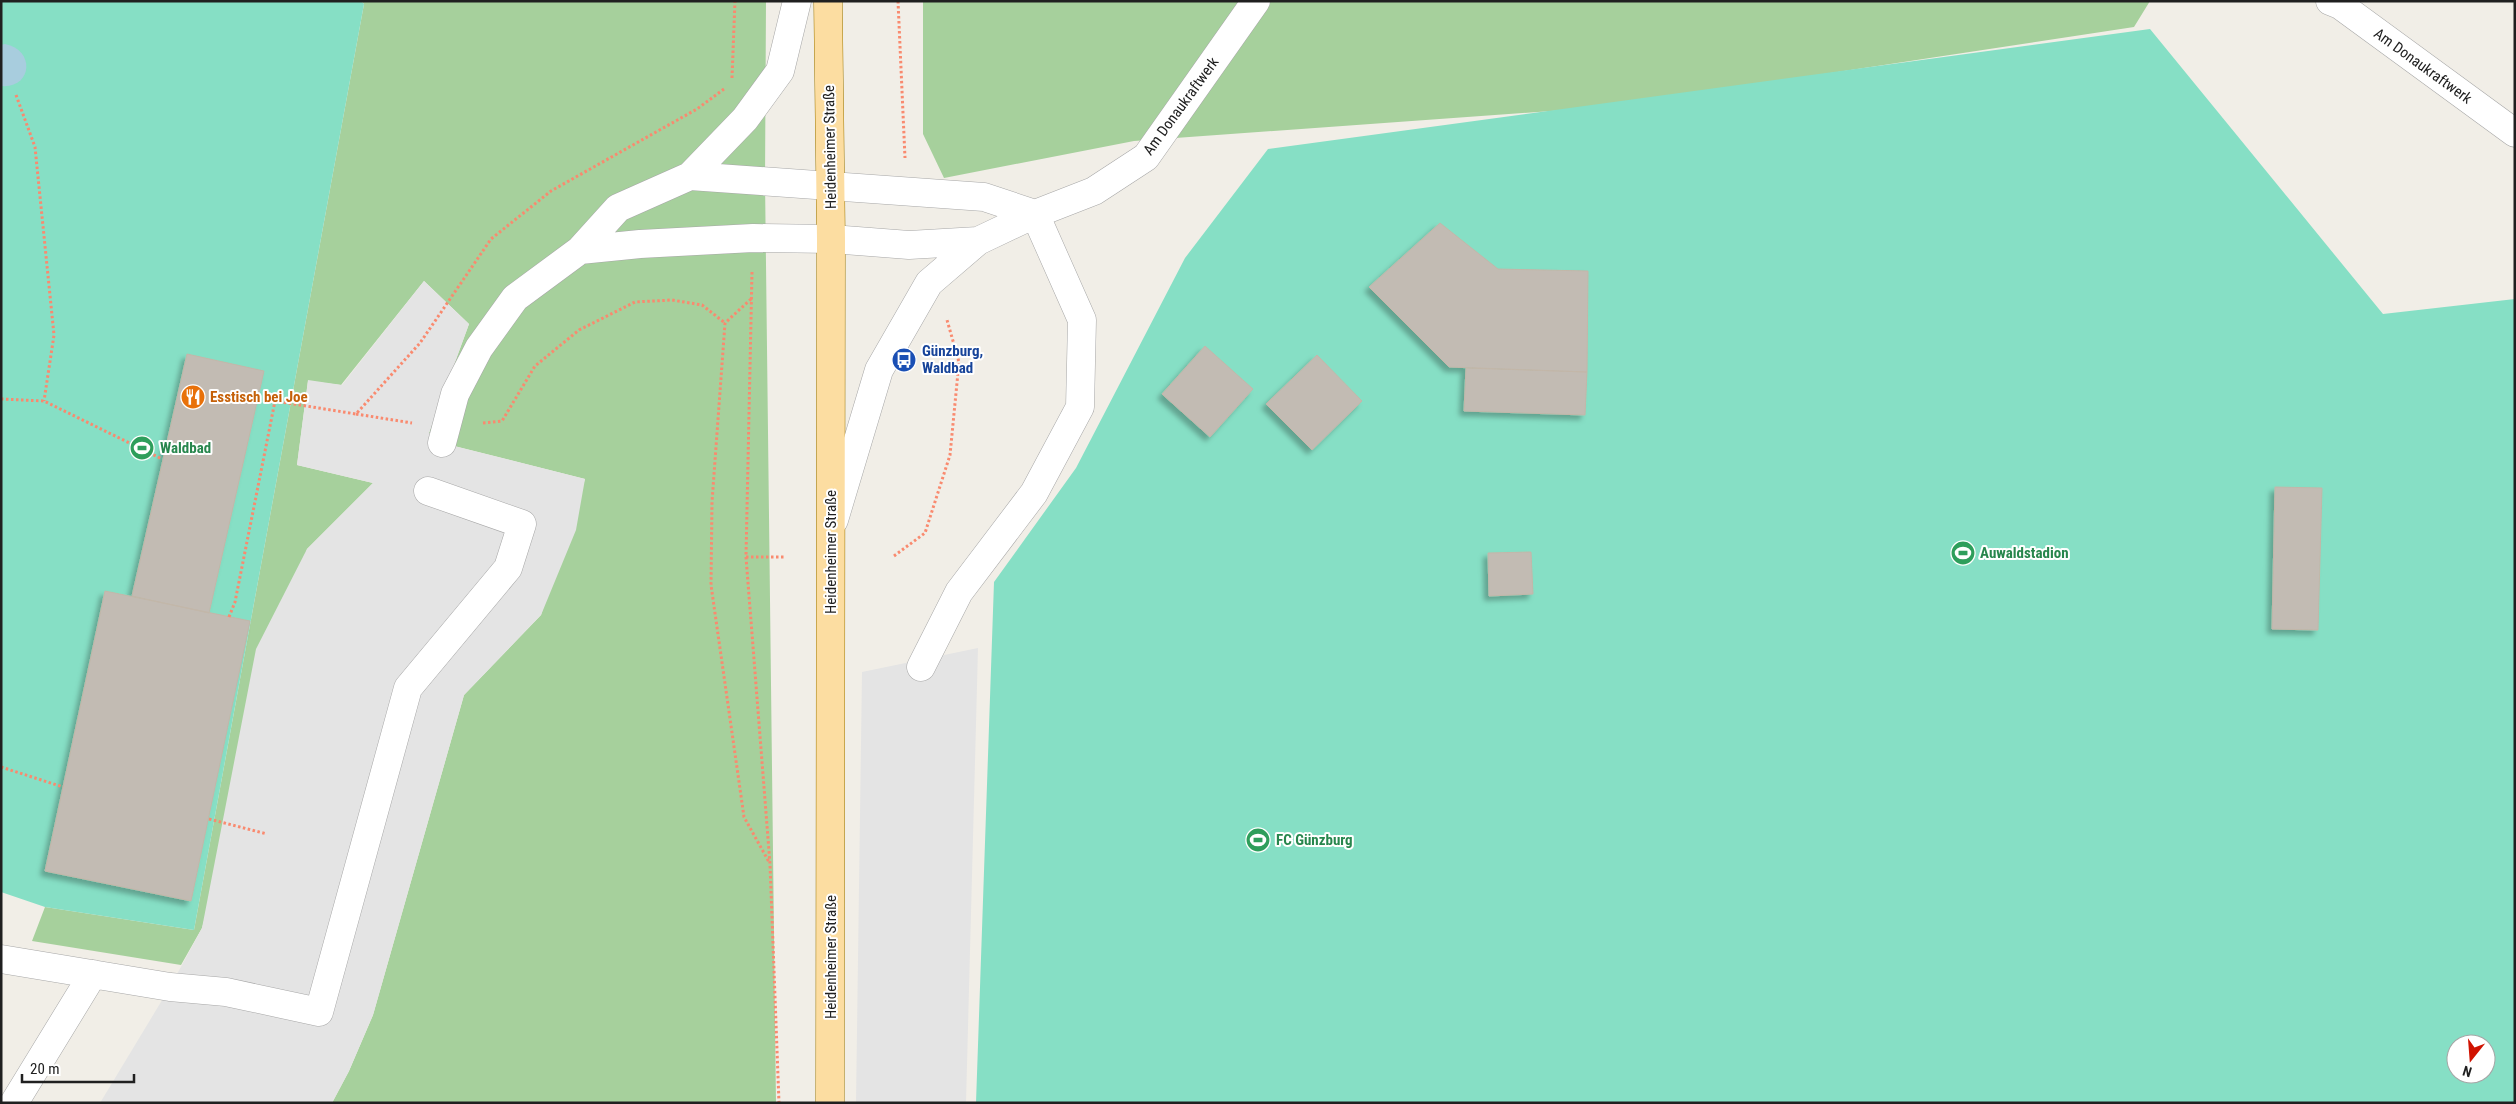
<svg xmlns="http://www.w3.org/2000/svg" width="2516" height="1104" font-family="'Roboto Condensed',sans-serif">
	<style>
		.forest { fill: #a6d09c }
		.pitch { fill: #86dfc5; fill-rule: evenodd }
		.parking { fill: #e4e4e4 }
		.water { fill: #a8cdde }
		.building { fill: #c2bbb3; stroke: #c3b7a9; filter: url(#shadow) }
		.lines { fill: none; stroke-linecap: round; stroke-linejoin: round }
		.minor-casing { stroke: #a7a7a7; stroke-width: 29 }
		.major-casing { stroke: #9c7701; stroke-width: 29 }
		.path { stroke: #f98a6f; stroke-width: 3; stroke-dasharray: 2.5 2.5; stroke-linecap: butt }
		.minor { stroke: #fff; stroke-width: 28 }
		.major { stroke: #fcdda1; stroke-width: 28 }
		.labels { text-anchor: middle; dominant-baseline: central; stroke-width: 4; stroke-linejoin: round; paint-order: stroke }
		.street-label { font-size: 15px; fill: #202020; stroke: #fff }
		.transit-label { font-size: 15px; font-weight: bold; fill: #164399; stroke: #fff; text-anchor: start }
		.food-label { font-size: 15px; font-weight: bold; fill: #c56008; stroke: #fff; text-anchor: start }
		.leisure-label { font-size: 15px; font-weight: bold; fill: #27864d; stroke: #fff; text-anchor: start }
	</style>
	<defs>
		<filter id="shadow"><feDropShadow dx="-4.5" dy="4.5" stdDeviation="2.5" flood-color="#0004"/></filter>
	</defs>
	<rect width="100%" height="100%" fill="#f1eee7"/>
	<path class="forest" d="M361 1H766L765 180 776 1103H332L349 1071 373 1015 464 695 541 615 585 479 442 443 429 433 469 324 424 281 341 385 308 381 297 465 373 483 307 549 202 928 181 965 32 941 45 907 194 930 364 4Z
		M923 1H2150L2134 27 1606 107 1134 141 944 178 923 134Z"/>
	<path class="pitch" d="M1 1H361L364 4 194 930 45 907 1 892Z
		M2150 29 2383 314 2515 299V1103H976L994 582 1076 468 1185 258 1268 149ZM2456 1044H2486V1074H2456Z"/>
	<path class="parking" d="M424 281 469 324 429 433 442 443 585 479 576 530 541 615 464 695 373 1015 349 1071 332 1103H100L170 987 202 928 256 649 307 549 373 483 297 465 308 380 342 385Z
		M978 648 966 1103H856L862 672Z"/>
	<path class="water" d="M5 44C36 50 32 89 1 86V45Z"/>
	<path class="building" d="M1440 223 1498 269 1588 271 1587 372 1449 367 1369 287Z
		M1205 346 1253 389 1210 437 1162 394Z
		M187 354 264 371 209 613 132 596Z
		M1317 355 1362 401 1312 450 1266 404Z
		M1466 368 1587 372 1585 415 1464 411Z
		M2275 487 2322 488 2318 630 2272 629Z
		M1531 552 1533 594 1489 596 1488 553Z
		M105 591 250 621 191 901 45 871Z"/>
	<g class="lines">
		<defs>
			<path id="minor" d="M2330 1 2340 5 2515 133
				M690 176 745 119 780 71 797 1
				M1035 214 984 197 690 176 618 208 580 250 640 244 753 238 831 239 909 245 978 241 1035 214 1094 191 1146 157 1256 1
				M442 443 455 394 479 348 515 298 580 250
				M834 520 879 370 929 283 978 241
				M921 667 959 592 1034 493 1080 407 1082 320 1035 214
				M1 959 170 987 226 992 319 1012 408 688 508 568 522 524 428 491
				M14 1103 93 974"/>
			<path id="major" d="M828 1 831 239 830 1103"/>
		</defs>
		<use href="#minor" class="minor-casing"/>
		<use href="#major" class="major-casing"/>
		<path class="path" d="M898 1 905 158
			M732 78 735 1
			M16 95 35 147 54 335 44 401
			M752 272 746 557 770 864 779 1103
			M751 299 725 323 712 502 711 585 744 817 769 862
			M1 399 44 401 162 459
			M356 414 412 423
			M483 423 502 421 535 366 579 330 635 302 672 300 702 305 725 323
			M894 556 925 533 950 455 959 362 947 320
			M746 557H785
			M229 617 235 602 275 401 356 414 420 343 491 239 551 191 697 109 724 89
			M1 767 63 787
			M209 819 267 834"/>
		<use href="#minor" class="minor"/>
		<use href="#major" class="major"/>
	</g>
	<defs>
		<symbol id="bus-disc" viewBox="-11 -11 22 22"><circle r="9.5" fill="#1a4fb4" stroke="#fff"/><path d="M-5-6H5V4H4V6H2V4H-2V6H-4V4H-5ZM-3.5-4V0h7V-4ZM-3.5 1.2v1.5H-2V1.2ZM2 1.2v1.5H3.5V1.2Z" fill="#fff"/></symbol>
		<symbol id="restaurant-disc" viewBox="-11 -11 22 22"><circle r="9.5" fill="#e8710a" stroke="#fff"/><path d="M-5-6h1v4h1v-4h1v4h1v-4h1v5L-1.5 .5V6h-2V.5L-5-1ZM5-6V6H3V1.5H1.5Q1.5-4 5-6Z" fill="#fff"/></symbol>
		<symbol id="stadium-disc" viewBox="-11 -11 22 22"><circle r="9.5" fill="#2e9e5b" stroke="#fff"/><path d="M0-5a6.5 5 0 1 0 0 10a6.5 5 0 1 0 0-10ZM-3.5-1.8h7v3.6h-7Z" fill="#fff"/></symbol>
	</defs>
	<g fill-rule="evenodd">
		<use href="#bus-disc" x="890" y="346" width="28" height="28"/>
		<use href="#restaurant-disc" x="179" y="383" width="28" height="28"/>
		<use href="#stadium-disc" x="128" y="434" width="28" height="28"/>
		<use href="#stadium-disc" x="1949" y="539" width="28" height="28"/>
		<use href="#stadium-disc" x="1244" y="826" width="28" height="28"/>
	</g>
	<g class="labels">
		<g class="street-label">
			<text transform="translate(2423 66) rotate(36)">Am Donaukraftwerk</text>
			<text transform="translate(1181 106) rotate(-54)">Am Donaukraftwerk</text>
			<text transform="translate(830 147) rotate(-91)">Heidenheimer Straße</text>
			<text transform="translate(831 552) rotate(-90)">Heidenheimer Straße</text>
			<text transform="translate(831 957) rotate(-90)">Heidenheimer Straße</text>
		</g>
		<g class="transit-label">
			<text x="922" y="351">Günzburg,<tspan x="922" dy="17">Waldbad</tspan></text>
		</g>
		<g class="food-label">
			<text x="210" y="397">Esstisch bei Joe</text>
		</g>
		<g class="leisure-label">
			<text x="160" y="448">Waldbad</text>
			<text x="1980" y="553">Auwaldstadion</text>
			<text x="1276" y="840">FC Günzburg</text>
		</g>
	</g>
	<rect width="2516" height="1104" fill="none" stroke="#202020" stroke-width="5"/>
	<g transform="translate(2471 1059) rotate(197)"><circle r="24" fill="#ffffff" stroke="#a6a6a6"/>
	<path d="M0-4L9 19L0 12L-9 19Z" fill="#d01301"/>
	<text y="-8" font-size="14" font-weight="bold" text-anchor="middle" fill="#202020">N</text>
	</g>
	<path d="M22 1074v8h112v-8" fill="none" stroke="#202020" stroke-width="2.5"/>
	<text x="30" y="1074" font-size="15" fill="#202020" stroke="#ffffff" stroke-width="4" paint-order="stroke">20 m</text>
</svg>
